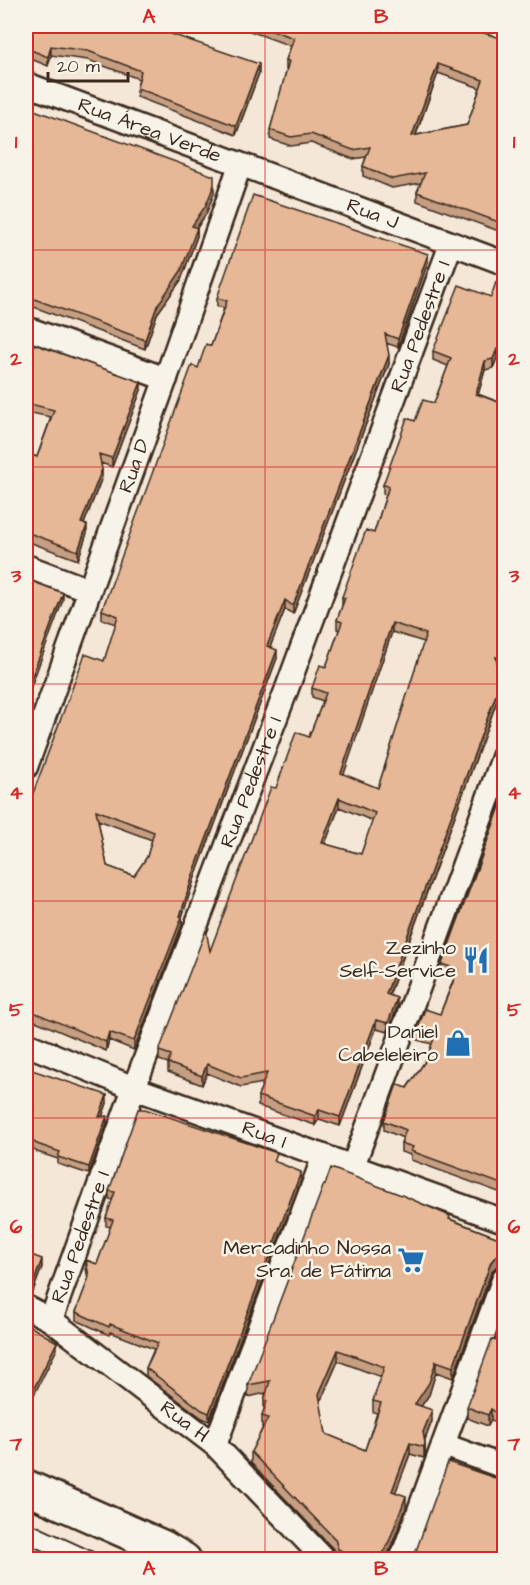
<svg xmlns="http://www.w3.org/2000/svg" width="530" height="1585" font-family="'Architects Daughter',sans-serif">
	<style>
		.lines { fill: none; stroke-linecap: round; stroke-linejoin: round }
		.pedestrian-casing { stroke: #3b2a1e; stroke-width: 22 }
		.minor-casing { stroke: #3b2a1e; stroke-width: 27 }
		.secondary-casing { stroke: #3b2a1e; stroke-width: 38 }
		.pedestrian { stroke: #f7f3e8; stroke-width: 18 }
		.minor { stroke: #f7f3e8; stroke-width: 22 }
		.secondary { stroke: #f7f3e8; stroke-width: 33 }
		.wall { fill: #c69e82; stroke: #3b2a1e; stroke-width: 1.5; fill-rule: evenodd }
		.shaded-wall { fill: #a1816a; stroke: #3b2a1e; stroke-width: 1.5 }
		.building { fill: #e6b897; stroke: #3b2a1e; stroke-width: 1.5; fill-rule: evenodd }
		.grid { fill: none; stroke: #d62828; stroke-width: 1.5; stroke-opacity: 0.55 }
		.labels { text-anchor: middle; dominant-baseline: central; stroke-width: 5; stroke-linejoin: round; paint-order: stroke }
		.street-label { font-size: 20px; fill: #3b2a1e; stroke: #f7f3e8 }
		.poi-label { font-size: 20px; fill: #3b2a1e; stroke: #f7f3e8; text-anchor: end }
		.neatline { fill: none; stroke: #d62828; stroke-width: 2 }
		.grid-label { font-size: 20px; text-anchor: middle; font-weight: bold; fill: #d62828 }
	</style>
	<rect width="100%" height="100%" fill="#f4e7d8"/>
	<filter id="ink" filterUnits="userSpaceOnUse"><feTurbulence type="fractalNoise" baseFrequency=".0167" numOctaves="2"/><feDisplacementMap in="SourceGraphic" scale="12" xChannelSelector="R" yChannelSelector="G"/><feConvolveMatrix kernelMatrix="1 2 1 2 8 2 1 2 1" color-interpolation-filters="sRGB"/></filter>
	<g filter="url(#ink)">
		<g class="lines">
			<defs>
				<path id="pedestrian" d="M26 1532 87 1560"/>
				<g id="minor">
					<path id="s1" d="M26 84 504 263"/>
					<path d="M26 328 166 379"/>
					<path d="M26 566 89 590"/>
					<path id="s2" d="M26 767 171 364 240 165"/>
					<path id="s3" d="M26 1044 134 1088 504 1221"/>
					<path d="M353 1166 504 755"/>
					<path id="s4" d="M26 1307 51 1320 215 1445 325 1560"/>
					<path id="s5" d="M51 1320 134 1088 286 691 451 244"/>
					<path d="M215 1445 324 1156"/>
					<path d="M444 1445 504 1467"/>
					<path d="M401 1560 504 1278"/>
				</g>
				<path id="secondary" d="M26 1487 162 1547 184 1560"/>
			</defs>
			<use href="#pedestrian" class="pedestrian-casing"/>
			<use href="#minor" class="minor-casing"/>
			<use href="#secondary" class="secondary-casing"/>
			<use href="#pedestrian" class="pedestrian"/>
			<use href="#minor" class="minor"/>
			<use href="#secondary" class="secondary"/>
		</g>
		<path class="wall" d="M26 26 259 73 236 135 137 97V88L139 79 88 60 51 55 48 66 26 57Z
			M236 26H462L500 38 504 30V233L417 201V192L421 183 392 188 363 176V166L366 157 353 159 311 143 291 146 270 139V130L287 69H286V60L291 46ZM438 73 480 88 467 125 416 135Z
			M26 107 214 193 206 214 197 228V236L181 280 157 314 145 349 26 304Z
			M428 262 398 347 386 343 389 364 293 614 285 609 270 647 277 658 194 880 182 917V925L134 1050 109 1040 106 1051 26 1017V812L104 661 116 624 102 619V610L198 368 211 346 224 308 217 306V298ZM98 820 152 840 147 857 134 876 107 866Z
			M504 285V360L497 358 493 368 485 370 478 394 504 404V669L498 667 501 690 389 996 397 1007 388 1032 376 1029 340 1126 319 1119 315 1125 258 1106V1096L263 1083 241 1087 207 1073 202 1085 168 1072V1063L159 1060V1051L210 951 276 788 309 737 323 701 312 697V688L326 667 339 630 337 629V620L342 606V597L374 533 386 495 383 494V485L415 421 434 403 448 366 433 360V351ZM392 632 424 642 378 788 343 775ZM339 807 373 821 361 854 325 844Z
			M26 361 141 390 112 467 101 463 102 477 84 524 87 533 78 560 26 541V453L37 457 51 417 26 412Z
			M504 796V1194L411 1160V1155L401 1152V1143L403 1138 384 1130V1121L426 1060 432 1044 417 1040V1031L440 1014 454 978 442 973V964Z
			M26 1068 107 1103 102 1117 107 1123 89 1174 58 1164V1159L37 1152 26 1144Z
			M276 1162 301 1180 209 1421 202 1418 146 1376V1368L154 1349 110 1332 109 1335 76 1320V1312L88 1280 86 1268V1260L97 1264 111 1227 106 1226V1218L113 1200 109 1199V1191Z
			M450 1219 504 1240V1265H501L496 1267 491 1273 453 1378 436 1372 429 1395 421 1406 432 1421 425 1440V1454L424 1458 410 1454 395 1492 406 1508 390 1550 385 1560H338L335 1551 251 1463V1452L263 1427H262V1416L264 1409V1401L266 1393 248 1397V1385ZM338 1361 381 1377 373 1401V1412L377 1413 365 1450 326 1434 320 1402Z
			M26 1253 42 1267 33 1291 26 1289Z
			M504 1344V1430L491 1420 488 1426 467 1418V1407Z
			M416 1551 504 1560H420L416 1558Z"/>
		<path class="shaded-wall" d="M51 46V55L48 66V57Z
			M259 64V73L236 135V126Z
			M438 64V73L412 145V136Z
			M214 185V193L206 214 192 234V226Z
			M197 228V236L181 280 157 314 145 349V340L157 306Z
			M428 254V262L398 347V339Z
			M497 349V358L493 368V359Z
			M389 355V364L377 395 293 614V606Z
			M485 361V370L476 403V394Z
			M141 382V390L112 467V458Z
			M102 469V477L81 531V523Z
			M87 525V533L78 560V551Z
			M63 593V600L26 700V692Z
			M285 600V609L267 655V646Z
			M392 623V632L341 783V773Z
			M277 650V658L194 880 182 917V925L134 1050V1041L180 916 194 872Z
			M501 681V690L386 1003V994Z
			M339 798V807L322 852V843Z
			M397 998V1007L388 1032V1023Z
			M376 1020V1029L340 1126V1117Z
			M109 1032V1040L106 1051V1042Z
			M207 1064V1073L202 1085V1076Z
			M107 1095V1103L99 1125V1117Z
			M319 1110V1119L315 1125V1116Z
			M107 1116V1123L89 1174V1167Z
			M301 1172V1180L209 1421V1413Z
			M501 1254V1265L496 1267 491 1273 453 1378V1367L491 1262 496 1256Z
			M42 1259V1267L33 1291V1284Z
			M57 1342V1349L27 1409V1402Z
			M338 1350V1361L319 1405V1394Z
			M436 1361V1372L429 1395 415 1415V1404Z
			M491 1409V1420L488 1426V1415Z
			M432 1410V1421L423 1443V1432Z
			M410 1443V1454L392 1502V1491Z
			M425 1443V1454L424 1458V1447Z
			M406 1496V1508L390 1550 385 1560H380Z"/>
		<path class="building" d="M26 26H148L259 64 236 126 137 88 141 71 88 51 51 46 48 57 26 48Z
			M260 26H462L500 38 502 29 504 30V224L417 192 425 173 392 179 363 166 370 147 353 150 311 134 291 137 270 130 289 61 286 60 294 38ZM438 64 483 80 467 125 412 136Z
			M26 107 214 176V185L206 205 192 226 197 228 181 271 157 306 145 340 26 296Z
			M253 195 428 254 398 339 385 334 389 355 377 386 293 606 285 600 267 646 277 650 194 872 180 916 182 917 134 1041 109 1032 106 1042 26 1009V812L85 654 104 661 118 616 102 610 192 365 198 368 206 344 211 346 227 301 217 298ZM96 810 154 832 147 857 134 876 107 866Z
			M496 282 504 285V351L497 349 493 359 485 361 476 394 504 404V660L496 657 501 681 386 994 397 998 388 1023 376 1020 340 1117 319 1110 315 1116 258 1096 267 1073 241 1078 207 1064 202 1076 168 1063 171 1055 159 1051 206 930 210 951 271 787 276 788 296 732 309 737 326 693 312 688 320 665 326 667 342 622 337 620 345 598 342 597 366 530 374 533 389 486 383 485 407 418 415 421 423 400 434 403 451 358 433 351 459 285 491 297ZM392 623 426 634 378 788 341 773ZM339 798 375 813 361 854 322 843Z
			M34 344 141 382 112 458 99 454 102 469 81 523 87 525 78 551 26 532V453L37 457 54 410 26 403V361L27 362Z
			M26 579 63 593 26 692Z
			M504 796V1185L411 1151 413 1147 401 1143 406 1130 384 1121 397 1084 407 1088 426 1060 435 1036 417 1031 425 1009 440 1014 458 970 442 964Z
			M26 1068 107 1095 99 1117 107 1116 89 1167 58 1157 60 1152 37 1144 26 1136Z
			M138 1109H145L277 1153 274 1161 301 1172 209 1413 202 1410 146 1368 158 1343 110 1324 109 1327 76 1312 89 1277 86 1260 97 1264 113 1220 106 1218 115 1192 109 1191Z
			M331 1168 404 1196 450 1216 449 1219 504 1240V1254H501L496 1256 491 1262 453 1367 436 1361 429 1383 415 1404 432 1410 423 1432 425 1443 424 1447 410 1443 392 1491 406 1496 390 1539 380 1560H359L338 1549 335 1539 251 1452 268 1418 262 1416 267 1401H264L270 1381 248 1385 324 1184 325 1185ZM338 1350 384 1367 373 1401 381 1403 365 1450 326 1434 319 1394Z
			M26 1253 42 1259 33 1284 26 1281Z
			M26 1324 57 1342 27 1402 26 1401Z
			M492 1339 504 1344V1419L491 1409 488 1415 467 1407Z
			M448 1462 504 1481V1560H428L430 1555 416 1551Z"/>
	</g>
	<path class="grid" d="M265 26V1560M26 250H504M26 467H504M26 684H504M26 901H504M26 1118H504M26 1335H504"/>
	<defs>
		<symbol id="restaurant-bare" viewBox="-9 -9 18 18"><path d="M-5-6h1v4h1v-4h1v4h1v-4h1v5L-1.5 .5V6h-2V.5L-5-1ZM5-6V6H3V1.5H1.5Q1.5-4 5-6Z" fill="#1f6fb2" stroke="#f7f3e8" stroke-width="2.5" paint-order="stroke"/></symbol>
		<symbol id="shop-bare" viewBox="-9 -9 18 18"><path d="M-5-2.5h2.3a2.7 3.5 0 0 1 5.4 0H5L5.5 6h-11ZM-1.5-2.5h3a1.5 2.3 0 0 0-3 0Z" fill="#1f6fb2" stroke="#f7f3e8" stroke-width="2.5" paint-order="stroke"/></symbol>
		<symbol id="supermarket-bare" viewBox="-9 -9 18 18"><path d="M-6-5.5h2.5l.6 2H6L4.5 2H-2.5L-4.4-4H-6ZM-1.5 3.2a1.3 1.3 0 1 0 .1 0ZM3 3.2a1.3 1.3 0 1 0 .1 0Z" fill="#1f6fb2" stroke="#f7f3e8" stroke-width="2.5" paint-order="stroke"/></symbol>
	</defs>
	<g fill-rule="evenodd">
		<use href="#restaurant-bare" x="457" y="941" width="38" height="38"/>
		<use href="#shop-bare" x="439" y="1024" width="38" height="38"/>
		<use href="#supermarket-bare" x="392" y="1241" width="38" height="38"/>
	</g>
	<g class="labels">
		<g class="street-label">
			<text stroke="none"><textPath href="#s1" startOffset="132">Rua Área Verde</textPath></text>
			<text stroke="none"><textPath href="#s1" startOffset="370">Rua J</textPath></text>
			<text stroke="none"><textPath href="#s5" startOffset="1060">Rua Pedestre I</textPath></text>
			<text stroke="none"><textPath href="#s2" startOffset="320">Rua D</textPath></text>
			<text stroke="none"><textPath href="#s5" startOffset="574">Rua Pedestre I</textPath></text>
			<text stroke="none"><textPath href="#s3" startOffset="255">Rua I</textPath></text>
			<text stroke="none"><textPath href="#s5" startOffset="88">Rua Pedestre I</textPath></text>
			<text stroke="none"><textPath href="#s4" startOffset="196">Rua H</textPath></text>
		</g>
		<g class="poi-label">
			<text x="456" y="948">Zezinho<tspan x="456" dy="23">Self-Service</tspan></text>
			<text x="438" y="1032">Daniel<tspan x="438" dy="23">Cabeleleiro</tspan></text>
			<text x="391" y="1248">Mercadinho Nossa<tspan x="391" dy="23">Sra. de Fátima</tspan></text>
		</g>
	</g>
	<rect width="530" height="1585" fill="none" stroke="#f7f3e8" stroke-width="66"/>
	<path d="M48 72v9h80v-9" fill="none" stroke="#3b2a1e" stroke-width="3"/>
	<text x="57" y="72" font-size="18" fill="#3b2a1e" stroke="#f7f3e8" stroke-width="4.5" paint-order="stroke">20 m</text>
	<rect x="33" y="33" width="464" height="1519" class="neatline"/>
	<g class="grid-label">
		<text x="149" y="23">A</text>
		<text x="381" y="23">B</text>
		<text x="16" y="148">1</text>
		<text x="514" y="148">1</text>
		<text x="16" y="365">2</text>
		<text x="514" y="365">2</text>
		<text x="16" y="582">3</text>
		<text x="514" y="582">3</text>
		<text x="16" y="799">4</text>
		<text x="514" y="799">4</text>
		<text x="16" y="1016">5</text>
		<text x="514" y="1016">5</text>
		<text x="16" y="1233">6</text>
		<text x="514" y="1233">6</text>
		<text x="16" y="1450">7</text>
		<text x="514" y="1450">7</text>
		<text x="149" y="1575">A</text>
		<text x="381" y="1575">B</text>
	</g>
</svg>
